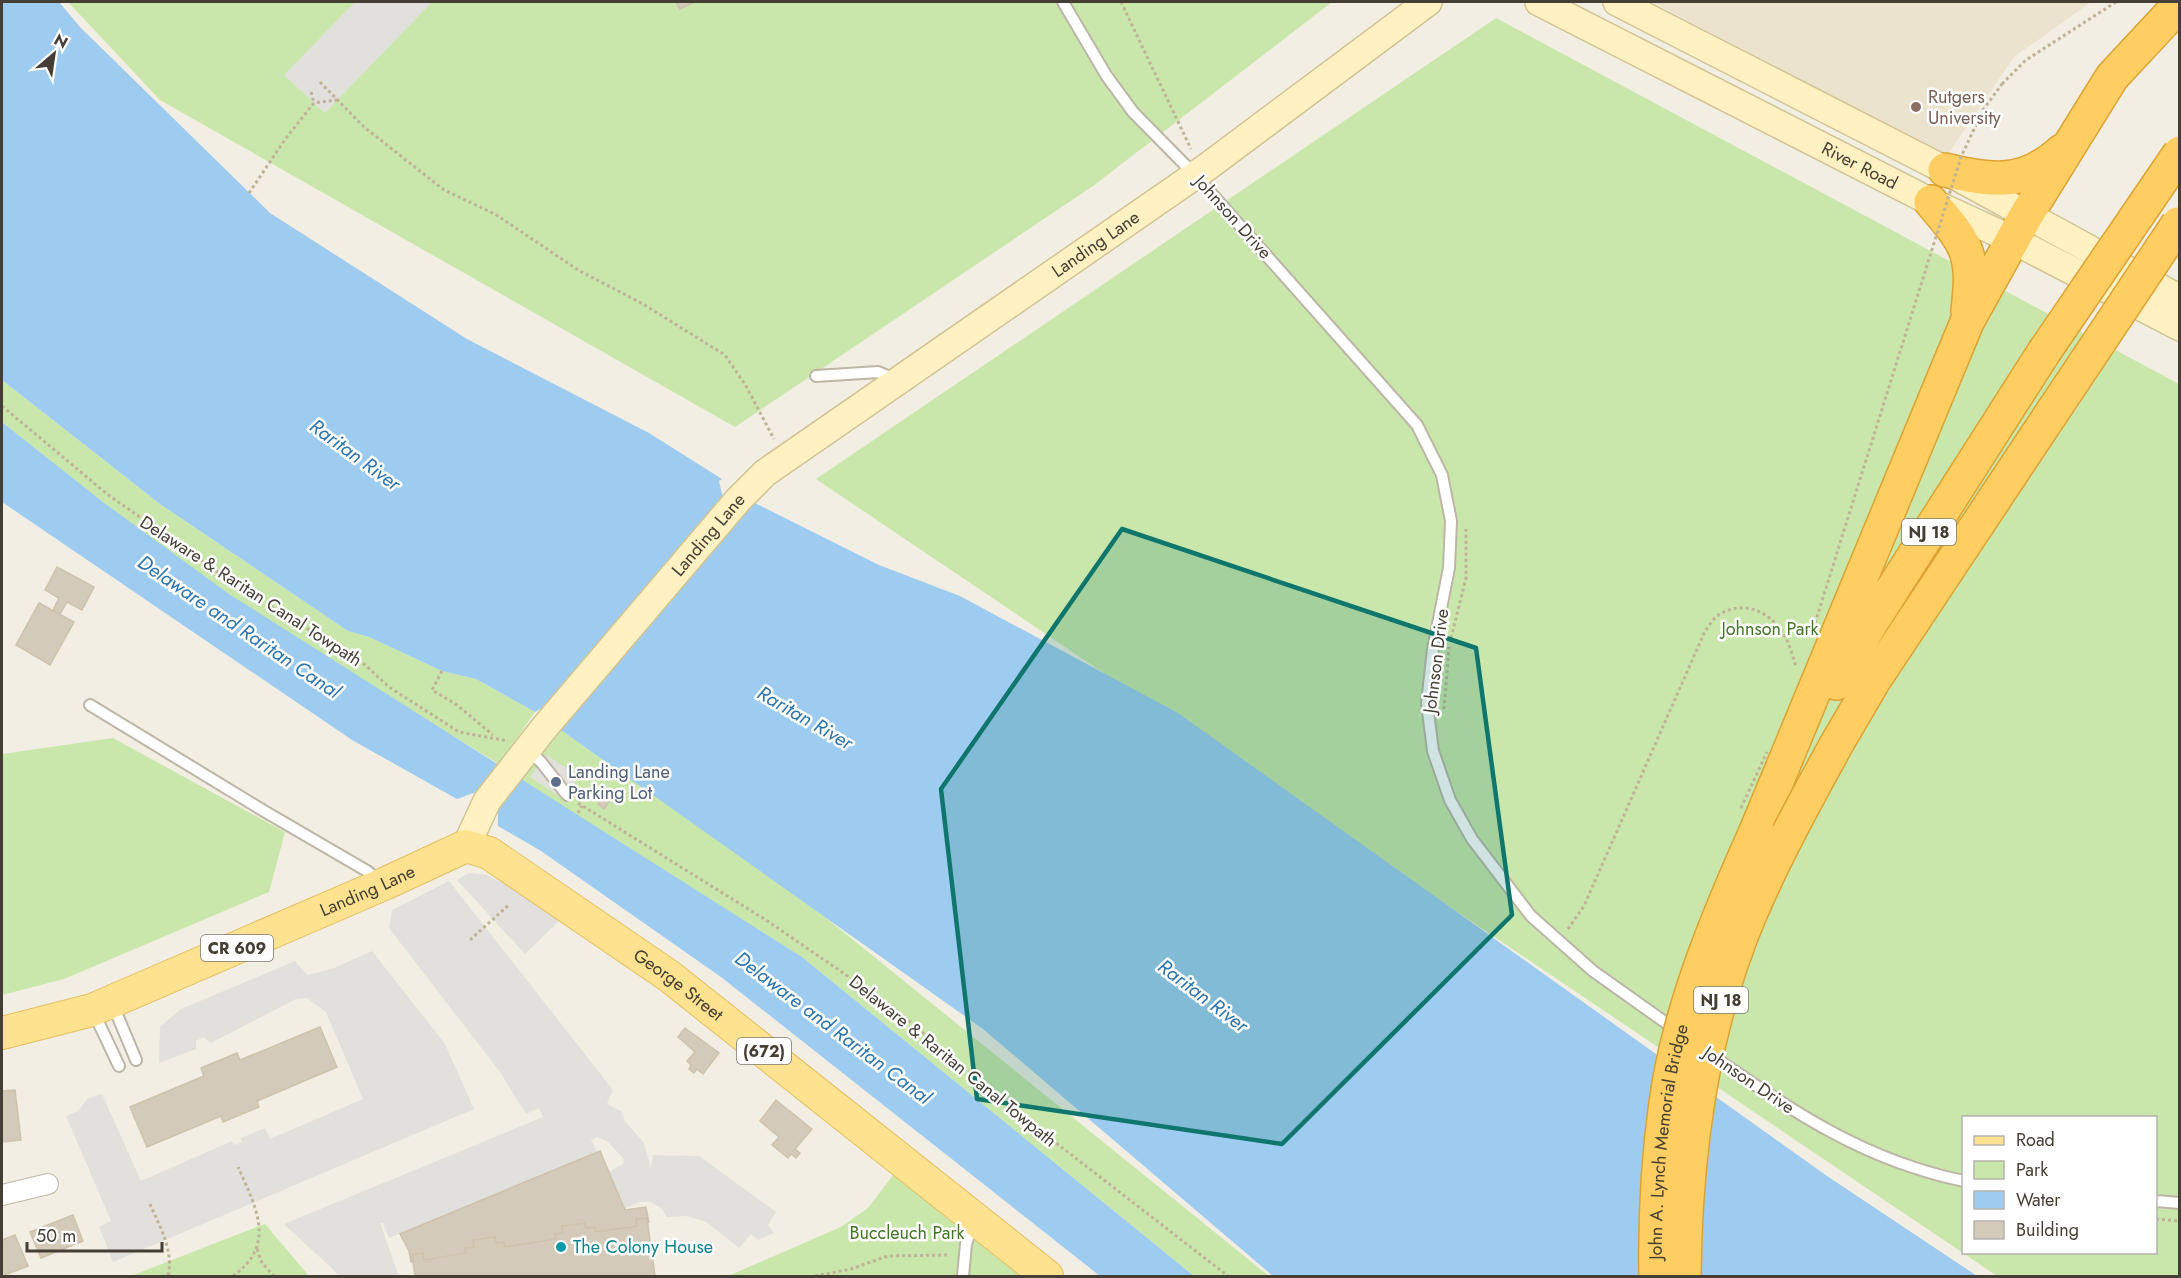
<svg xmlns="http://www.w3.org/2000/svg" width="2181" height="1278" font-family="Jost,sans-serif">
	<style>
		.education { fill: #ebe3cd }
		.green { fill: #cae7ab; fill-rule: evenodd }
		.parking { fill: #e2e0dc }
		.water { fill: #9eccf0 }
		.building { fill: #d3cab9; stroke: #cec2ac; stroke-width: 1.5 }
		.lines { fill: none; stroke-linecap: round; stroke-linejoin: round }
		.lane-casing { stroke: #bdb6a6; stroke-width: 14 }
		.street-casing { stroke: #bdb6a6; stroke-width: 22 }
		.secondary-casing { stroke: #d2c393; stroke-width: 30 }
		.primary-casing { stroke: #e3bf60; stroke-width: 34 }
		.highway-casing { stroke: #dda332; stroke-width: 36 }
		.path { stroke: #bfb297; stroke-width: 3; stroke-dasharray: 3 3; stroke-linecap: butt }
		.lane { stroke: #fff; stroke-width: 10 }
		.street { stroke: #fff; stroke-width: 20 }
		.secondary { stroke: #fff1c1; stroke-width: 27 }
		.primary { stroke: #fee290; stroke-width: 32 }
		.highway { stroke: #fece62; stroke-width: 33 }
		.highway-bridge-casing { stroke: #dda332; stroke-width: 36; stroke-linecap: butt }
		.path-bridge { stroke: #bfb297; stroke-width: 3; stroke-dasharray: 3 3; stroke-linecap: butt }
		.highway-bridge { stroke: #fece62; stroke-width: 33 }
		.marked { fill: #0f766e; fill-opacity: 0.2; stroke: #0f766e; stroke-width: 4.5; stroke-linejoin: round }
		.education-dot { fill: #8d6e63; stroke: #fff; stroke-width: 2 }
		.service-dot { fill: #5c6f8a; stroke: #fff; stroke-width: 2 }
		.culture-dot { fill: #0f9aa8; stroke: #fff; stroke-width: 2 }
		.labels { text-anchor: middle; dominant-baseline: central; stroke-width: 5; stroke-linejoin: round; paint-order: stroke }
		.shield { fill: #fff; stroke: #7c7871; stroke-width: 1.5 }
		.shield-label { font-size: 16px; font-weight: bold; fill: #443e34 }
		.education-label { font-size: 18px; fill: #785e54; stroke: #fff; text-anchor: start }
		.street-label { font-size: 18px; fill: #443e34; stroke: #fff }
		.park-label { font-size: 18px; fill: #437527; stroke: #fff }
		.service-label { font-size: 18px; fill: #4e5e75; stroke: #fff; text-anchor: start }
		.culture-label { font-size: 18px; fill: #0d838f; stroke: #fff; text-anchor: start }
		.water-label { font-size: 20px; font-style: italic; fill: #2d75af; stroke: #fff }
	</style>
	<rect width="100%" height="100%" fill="#f2eee3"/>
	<path class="education" d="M1652 2H2091L2014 57 1946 157Z"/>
	<path class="green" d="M68 2H1332L1093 186 735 427 160 100Z
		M1496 18 2179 384V1276H1997L816 479ZM1964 1118H2156V1252H1964Z
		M2 380 160 504 348 631 369 637 442 671 476 679 535 712 499 764C409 709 317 654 230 595 151 541 76 481 2 422Z
		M561 730 789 888 1269 1276H1194L802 957 519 780Z
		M113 738 285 832 269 892 64 979 2 995V754Z
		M897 1170 1029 1276H728L841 1227 868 1208Z
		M265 1224 309 1276H131L259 1226Z"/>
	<path class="parking" d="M355 2H432L325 113 284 75Z
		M546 755 579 776 565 800 530 777Z
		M469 873 487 875 516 890 560 920 525 954 457 880Z
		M449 881 613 1090 607 1104 621 1111 625 1121 644 1143 651 1168 653 1155 699 1156 776 1212 768 1225 774 1233 758 1240 751 1234 739 1248 706 1222 687 1216 667 1217 661 1208 650 1202H639L624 1209 609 1172 623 1164 624 1159 608 1142 597 1137 591 1140 597 1152 389 1238 383 1223H380L399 1276H340L284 1224 543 1117 539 1108 526 1114 500 1072 389 928 392 910Z
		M372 951 445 1044 474 1109 113 1262 99 1227 111 1221 66 1116 78 1111 87 1099 102 1094 141 1181 232 1141 234 1145 242 1142 241 1138 265 1128 270 1139 363 1099 326 1012 307 998 296 999 211 1043 203 1037 196 1041V1049L159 1063 160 1027 181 1009 295 961 307 975 334 968Z"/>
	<path class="water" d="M2 2H59L80 27 270 213 467 339 649 433 722 479 719 481 722 494 745 512 755 503 879 565 960 596 1178 713 1827 1176 1977 1276H1273L983 1029 561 730V718L545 706 535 712 476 679 442 671 369 637 348 631 160 504 2 380Z
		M2 422 103 502 229 594 802 957 1194 1276H1100L721 977 541 851 498 826V805L476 792 457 799 352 740 2 502Z"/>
	<path class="building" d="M676 2H694L680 9Z
		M57 567 94 587 82 610 67 602 60 614 53 610 59 598 45 590Z
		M39 603 74 622 50 665 16 645Z
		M603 797 609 802 604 809 598 804Z
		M320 1027 337 1067 257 1101 259 1107 223 1122 221 1116 147 1147 130 1107 204 1076 201 1068 237 1053 240 1060Z
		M685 1028 719 1053 703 1074 697 1069 694 1073 689 1069 691 1065 687 1061 695 1052 678 1037Z
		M15 1090 21 1140 2 1142V1091Z
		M776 1100 812 1129 795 1149 800 1153 796 1158 791 1154 788 1158 772 1145 779 1137 760 1121Z
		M600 1151 625 1210 646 1207 649 1223 647 1218 636 1219 637 1226 596 1232 595 1227 586 1228 585 1223 562 1226 563 1233 555 1234 556 1239 505 1247 504 1242 496 1243 495 1237 473 1240 474 1247 465 1248 466 1253 424 1260 423 1253 412 1255 414 1261 411 1262 409 1251 400 1234Z
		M73 1215 83 1241 41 1258 30 1232Z
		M647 1218 655 1276H415L412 1255 423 1253 424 1260 466 1253 465 1248 474 1247 473 1240 495 1237 496 1243 504 1242 505 1247 556 1239 555 1234 563 1233 562 1226 585 1223 586 1228 595 1227 596 1232 637 1226 636 1219Z
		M15 1235 28 1266 2 1276V1240Z"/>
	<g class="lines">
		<defs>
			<path id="lane" d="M1063 2 1106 75 1133 112 1195 175 1417 425 1442 475 1451 521 1449 568 1433 649 1427 703 1433 751 1450 800 1472 839 1531 916 1593 971 1676 1030
				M816 376 878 372 897 380
				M90 705 264 811 367 871 379 881
				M528 750 541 762 567 795
				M113 1005 136 1060
				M94 1013 119 1066
				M1711 1055C1794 1112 1863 1160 1964 1181
				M2156 1201 2180 1203
				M963 1276 966 1244 974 1221"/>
			<path id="street" d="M2 1195 48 1184"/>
			<g id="secondary">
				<path id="s1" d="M1539 2 1931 202 2013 240 2180 327"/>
				<path d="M1617 2 1945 170 2180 299"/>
				<path id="s2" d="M466 846 487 801 544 728 738 500 765 473 1207 167 1428 2"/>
			</g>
			<g id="primary">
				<path id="s3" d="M2 1033 92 1010 384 884 466 846 489 853 669 976 1047 1276"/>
			</g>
			<path id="highway" d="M1945 170C1992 181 2024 186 2062 151
				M1931 202C1967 244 1975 253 1968 310
				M1836 683 1871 623 2044 352
				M1836 745 1874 680 2049 417
				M1757 829 1967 322 2027 214 2112 77 2180 4"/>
		</defs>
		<use href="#lane" class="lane-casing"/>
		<use href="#street" class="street-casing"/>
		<use href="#secondary" class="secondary-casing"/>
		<use href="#primary" class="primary-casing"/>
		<use href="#highway" class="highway-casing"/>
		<path class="path" d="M1121 2 1191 149
			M320 82 364 127 444 190 495 214 578 270 643 304 725 355 746 386 774 439
			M2002 84 2026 60 2116 2
			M311 92 314 103
			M249 193 286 138 314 103 337 100
			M2 406 107 494 235 584 364 664 389 687 459 732 508 741
			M1451 638 1466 578V529
			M442 671 432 690 457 705 493 735
			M1444 709 1449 647
			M578 803 766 920 887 1003 1051 1139 1228 1276
			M578 813 582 806
			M1568 929 1584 906 1705 631C1709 626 1714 617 1720 614 1746 599 1771 613 1784 635 1790 644 1792 656 1796 666
			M470 940 510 904
			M150 1204C160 1227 174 1251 168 1276
			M2156 1219 2180 1221
			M257 1249 262 1263 274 1276
			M233 1276C277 1245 256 1207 238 1167
			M815 1276 851 1269 888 1256 948 1255"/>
		<use href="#lane" class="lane"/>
		<use href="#street" class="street"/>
		<use href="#secondary" class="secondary"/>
		<use href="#primary" class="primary"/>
		<use href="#highway" class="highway"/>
		<defs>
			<g id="highway-bridge">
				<path d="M2044 352 2180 153"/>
				<path d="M2049 417 2178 224"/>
				<path id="s4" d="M1656 1276C1655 1219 1658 1160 1666 1103 1679 1008 1718 916 1757 829"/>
				<path d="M1684 1276C1685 1153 1702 1026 1751 912 1776 854 1806 800 1836 745"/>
			</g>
		</defs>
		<use href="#highway-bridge" class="highway-bridge-casing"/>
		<path class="path-bridge" d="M1815 623 1961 157 1983 110 2002 84
			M1741 808 1767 752"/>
		<use href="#highway-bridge" class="highway-bridge"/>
	</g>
	<path class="marked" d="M1122 529 1476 648 1512 915 1282 1144 977 1099 941 789Z"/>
	<circle class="education-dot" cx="1916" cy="107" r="6"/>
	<circle class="service-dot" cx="556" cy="782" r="6"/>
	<circle class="culture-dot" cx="561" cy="1247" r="6"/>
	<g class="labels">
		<g class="shield">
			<rect x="1902" y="519" width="54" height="26" rx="4.5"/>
			<rect x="201" y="935" width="72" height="26" rx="4.5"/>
			<rect x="1694" y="987" width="54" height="26" rx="4.5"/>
			<rect x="737" y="1038" width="54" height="26" rx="4.5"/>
		</g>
		<g class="shield-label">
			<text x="1929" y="532">NJ 18</text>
			<text x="237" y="948">CR 609</text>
			<text x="1721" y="1000">NJ 18</text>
			<text x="764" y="1051">(672)</text>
		</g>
		<g class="education-label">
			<text x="1928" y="97">Rutgers<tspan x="1928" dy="21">University</tspan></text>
		</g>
		<g class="street-label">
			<text stroke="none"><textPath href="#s1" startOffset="360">River Road</textPath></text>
			<text transform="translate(1233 217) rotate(48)">Johnson Drive</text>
			<text stroke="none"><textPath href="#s2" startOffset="882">Landing Lane</textPath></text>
			<text stroke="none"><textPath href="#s2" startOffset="396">Landing Lane</textPath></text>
			<text transform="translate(251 591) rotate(33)">Delaware &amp; Raritan Canal Towpath</text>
			<text transform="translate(1436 661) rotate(-83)">Johnson Drive</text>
			<text stroke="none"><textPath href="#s3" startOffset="393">Landing Lane</textPath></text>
			<text stroke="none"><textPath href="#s3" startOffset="756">George Street</textPath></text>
			<text transform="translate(953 1061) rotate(39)">Delaware &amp; Raritan Canal Towpath</text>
			<text transform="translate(1749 1080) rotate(34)">Johnson Drive</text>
			<text stroke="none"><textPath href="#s4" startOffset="135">John A. Lynch Memorial Bridge</textPath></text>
		</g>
		<g class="park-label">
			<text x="1770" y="629">Johnson Park</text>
			<text x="907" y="1233">Buccleuch Park</text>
		</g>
		<g class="service-label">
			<text x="568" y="772">Landing Lane<tspan x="568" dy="21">Parking Lot</tspan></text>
		</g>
		<g class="culture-label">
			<text x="573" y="1247">The Colony House</text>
		</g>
		<g class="water-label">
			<text transform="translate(355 455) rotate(36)">Raritan River</text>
			<text transform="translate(239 627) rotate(34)">Delaware and Raritan Canal</text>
			<text transform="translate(805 718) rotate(30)">Raritan River</text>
			<text transform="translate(1203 996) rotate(37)">Raritan River</text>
			<text transform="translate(833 1028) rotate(37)">Delaware and Raritan Canal</text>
		</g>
	</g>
	<rect width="2181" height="1278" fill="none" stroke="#443e34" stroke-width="6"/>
	<rect x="1962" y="1116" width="195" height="138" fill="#ffffff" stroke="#b4b2ae" stroke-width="1.5"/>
	<rect x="1974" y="1136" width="30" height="9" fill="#fee290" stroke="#b4b2ae" stroke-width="1.5"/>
	<text x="2016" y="1146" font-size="18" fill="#443e34">Road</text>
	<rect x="1974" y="1161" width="30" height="18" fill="#cae7ab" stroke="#b4b2ae" stroke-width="1.5"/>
	<text x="2016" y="1176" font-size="18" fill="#443e34">Park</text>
	<rect x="1974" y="1191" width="30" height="18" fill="#9eccf0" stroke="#b4b2ae" stroke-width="1.5"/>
	<text x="2016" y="1206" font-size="18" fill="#443e34">Water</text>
	<rect x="1974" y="1221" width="30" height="18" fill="#d3cab9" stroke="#b4b2ae" stroke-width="1.5"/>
	<text x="2016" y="1236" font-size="18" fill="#443e34">Building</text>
	<g transform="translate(54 54) rotate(29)" stroke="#ffffff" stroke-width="4.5" paint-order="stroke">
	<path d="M0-4.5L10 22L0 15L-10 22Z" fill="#443e34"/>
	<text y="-9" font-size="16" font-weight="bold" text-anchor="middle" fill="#443e34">N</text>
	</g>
	<path d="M27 1242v9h135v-9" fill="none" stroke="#443e34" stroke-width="3"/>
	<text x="36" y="1242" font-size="18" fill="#443e34" stroke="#ffffff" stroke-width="4.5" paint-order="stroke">50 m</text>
</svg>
